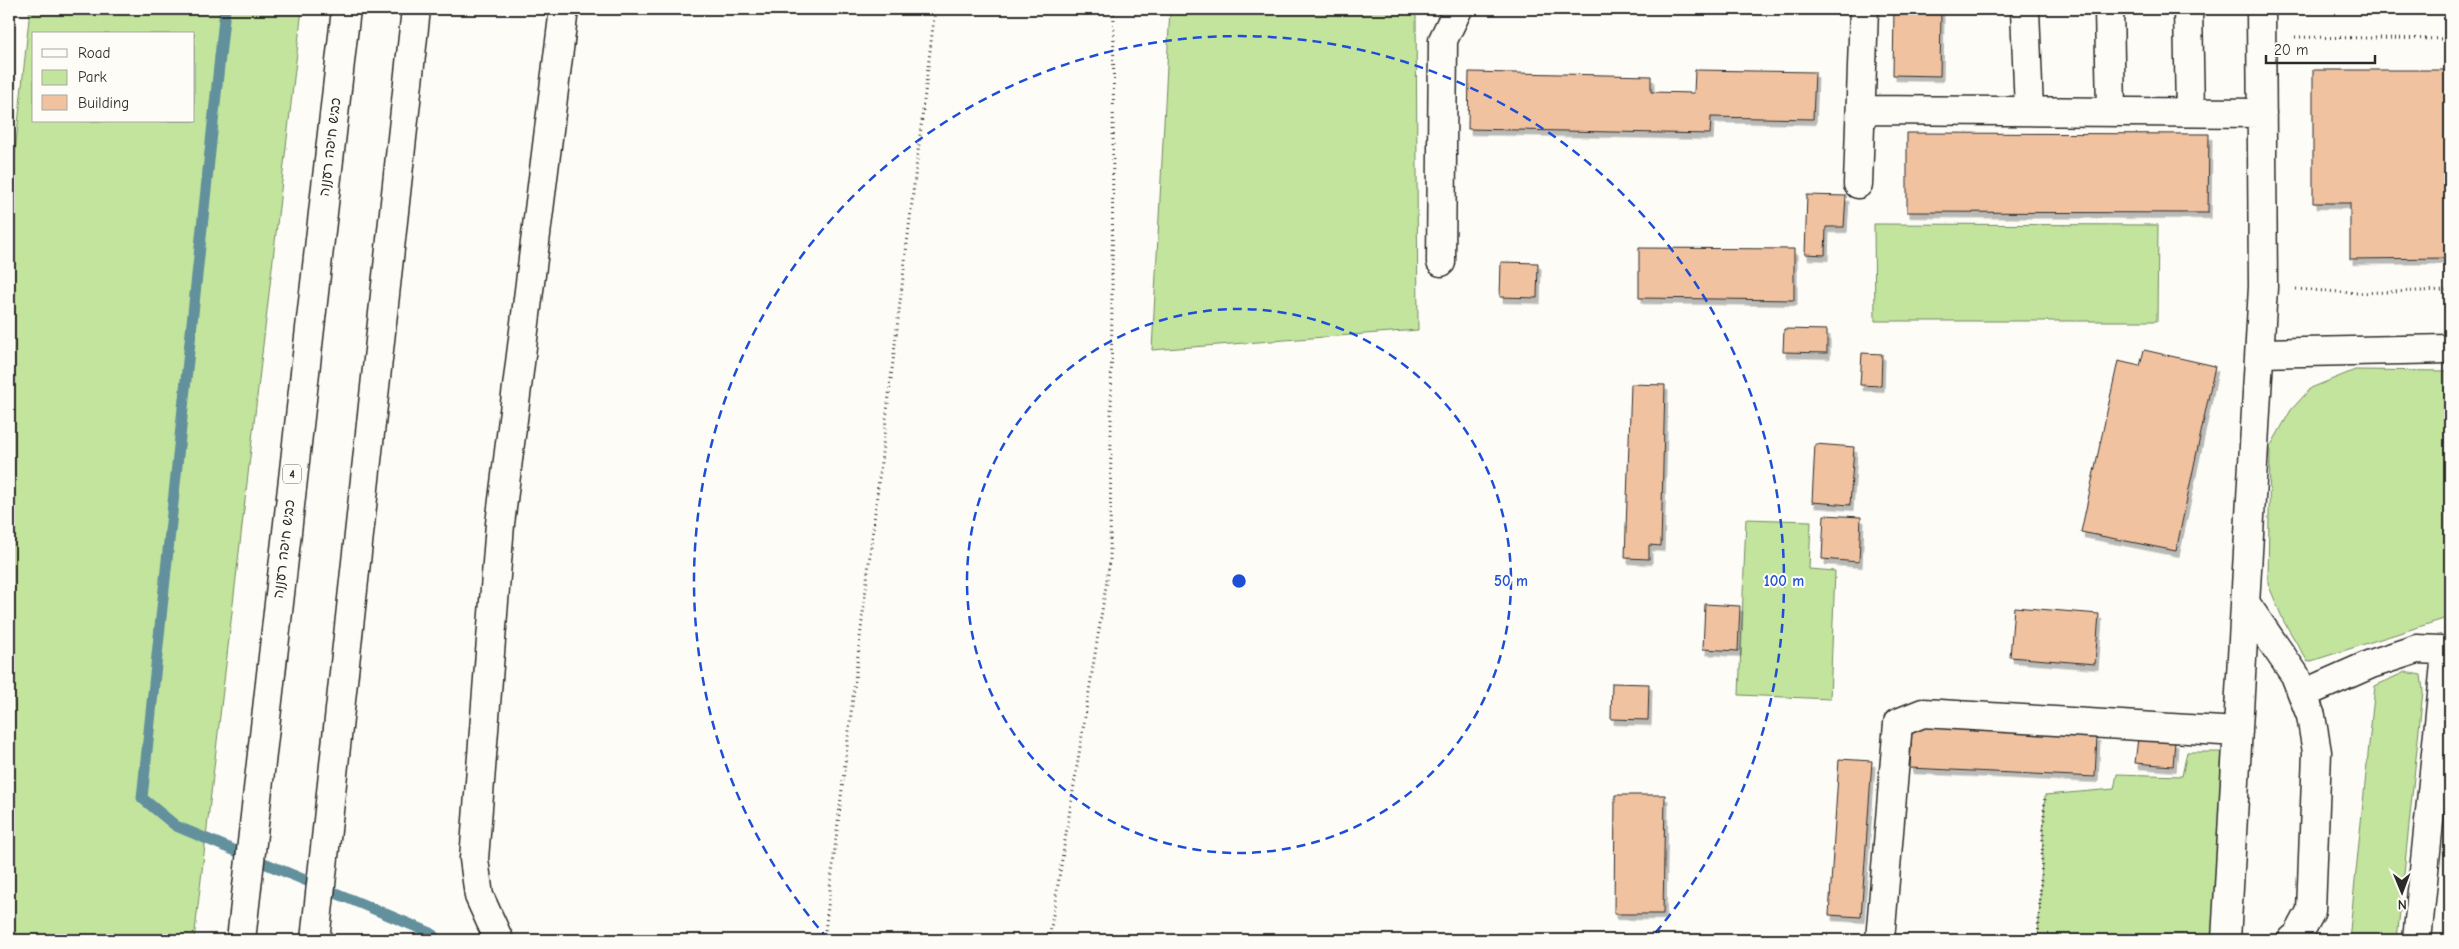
<svg xmlns="http://www.w3.org/2000/svg" width="2459" height="949" font-family="'Comic Neue','Playpen Sans Hebrew',sans-serif">
	<style>
		.green { fill: #c2e49d; stroke: #768864; fill-rule: evenodd }
		.lines { fill: none; stroke-linecap: round; stroke-linejoin: round }
		.stream { stroke: #62909c; stroke-width: 11 }
		.building { fill: #f0c2a0; stroke: #2b2b2b; filter: url(#shadow) }
		.minor-casing { stroke: #2b2b2b; stroke-width: 31 }
		.highway-casing { stroke: #2b2b2b; stroke-width: 31 }
		.path { stroke: #2b2b2b; stroke-width: 3; stroke-dasharray: 1 4; stroke-linecap: butt }
		.minor { stroke: #fdfcf7; stroke-width: 28 }
		.highway { stroke: #fdfcf7; stroke-width: 28 }
		.ring { fill: none; stroke: #1d4ed8; stroke-width: 2.5; stroke-dasharray: 9 6 }
		.labels { text-anchor: middle; dominant-baseline: central; stroke-width: 4; stroke-linejoin: round; paint-order: stroke }
		.shield { fill: #fdfcf7; stroke: #6a6a68; stroke-width: 1 }
		.shield-label { font-size: 12px; font-weight: bold; fill: #2b2b2b }
		.street-label { font-size: 14px; fill: #2b2b2b; stroke: #fdfcf7 }
		.centre { fill: #1d4ed8; stroke: #fdfcf7; stroke-width: 2.5 }
		.ring-label { font-size: 15px; text-anchor: middle; font-weight: bold; fill: #1d4ed8; stroke: #fdfcf7; stroke-width: 4; stroke-linejoin: round; paint-order: stroke }
	</style>
	<defs>
		<filter id="shadow"><feDropShadow dx="3" dy="5.5" stdDeviation="0" flood-color="#0004"/></filter>
	</defs>
	<rect width="100%" height="100%" fill="#fdfcf7"/>
	<filter id="ink" filterUnits="userSpaceOnUse"><feTurbulence type="fractalNoise" baseFrequency=".02" numOctaves="2"/><feDisplacementMap in="SourceGraphic" scale="10" xChannelSelector="R" yChannelSelector="G"/><feConvolveMatrix kernelMatrix="1 2 1 2 8 2 1 2 1" color-interpolation-filters="sRGB"/></filter>
	<g filter="url(#ink)">
		<path class="green" d="M30 9H302L194 940H9V210ZM34 34H194V121H34Z
			M1170 9H1416L1418 330 1152 350Z
			M1874 224 2158 225 2157 321H1875Z
			M2355 370 2450 371V617L2308 662 2284 622 2268 584 2270 447 2291 410 2311 388Z
			M1746 519 1811 521 1809 569 1835 571 1830 699 1739 695Z
			M2405 672 2421 675 2423 691 2397 940H2349L2375 686Z
			M2187 752H2222L2212 940H2038L2045 795 2114 789 2117 774 2182 776Z
			M2450 889V940H2445Z"/>
		<g class="lines">
			<path class="stream" d="M225 9 142 798 176 826 431 933 437 940"/>
		</g>
		<path class="building" d="M1894 9H1941L1940 76 1893 75Z
			M1695 70 1815 72 1813 119 1711 117 1710 134 1468 129 1469 72 1651 76V92L1694 93Z
			M2313 70H2450V258L2350 259V203H2313Z
			M1907 133 2209 134 2208 213 1907 212Z
			M1807 195 1846 196 1844 227H1826L1825 255 1805 254Z
			M1639 248 1794 249V300L1639 298Z
			M1501 262 1538 263 1537 298 1500 297Z
			M1784 329 1827 330V353L1783 352Z
			M2144 350 2215 366 2176 551 2081 532 2118 361 2140 366Z
			M1862 353 1882 354 1881 386 1860 385Z
			M1631 384 1665 385 1661 546 1649 545V559L1625 558Z
			M1815 444 1854 447 1850 505 1812 502Z
			M1824 515 1861 517 1859 562 1822 559Z
			M1705 604 1740 606 1738 651 1703 649Z
			M2014 607 2099 614 2095 664 2010 657Z
			M1612 683 1649 684 1648 720 1611 719Z
			M1912 727 2097 736 2095 777 1910 768Z
			M2138 738 2175 741 2173 766 2135 763Z
			M1839 759 1872 761 1861 917 1829 915Z
			M1615 795H1665L1663 914H1614Z"/>
		<g class="lines">
			<defs>
				<path id="minor" d="M2025 9 2029 111
					M2109 9 2111 111
					M2188 9 2190 112
					M1861 110 2262 113
					M1858 184 1864 9
					M1441 262 1443 40 1458 9
					M2260 353 2450 349
					M2246 604 2295 675 2311 716 2317 752 2311 911 2298 935 2292 940
					M2303 694 2371 664 2417 649 2441 650 2445 664 2417 940
					M499 940 479 896 474 859 500 524 564 9
					M1880 940 1898 723 1923 713 2238 732
					M2226 940 2263 287 2261 9"/>
				<path id="highway" d="M241 940 346 9
					M315 940 416 9"/>
			</defs>
			<use href="#minor" class="minor-casing"/>
			<use href="#highway" class="highway-casing"/>
			<path class="path" d="M2295 37 2450 39
				M2296 289 2355 293 2450 290
				M824 940 935 9
				M1049 940 1110 561 1114 9
				M2038 940 2045 795"/>
			<use href="#minor" class="minor"/>
			<use href="#highway" class="highway"/>
		</g>
	</g>
	<g class="ring">
		<circle cx="1239" cy="581" r="272"/>
		<path d="M828 939A545 545 0 1 1 1650 939"/>
	</g>
	<g class="labels">
		<rect class="shield" x="283" y="464.5" width="18" height="19" rx="4"/>
		<g class="shield-label">
			<text x="292" y="474">4</text>
		</g>
		<g class="street-label">
			<text transform="translate(330 147) rotate(-83)">כביש חיפה רעננה</text>
			<text transform="translate(284 549) rotate(-83)">כביש חיפה רעננה</text>
		</g>
	</g>
	<circle cx="1239" cy="581" r="8" class="centre"/>
	<g class="ring-label">
		<text x="1511" y="586">50 m</text>
		<text x="1784" y="586">100 m</text>
	</g>
	<rect width="2459" height="949" fill="none" stroke="#fdfcf7" stroke-width="30"/>
	<rect x="15" y="15" width="2429" height="919" fill="none" stroke="#2b2b2b" stroke-width="2" filter="url(#ink)"/>
	<rect x="32" y="32" width="162" height="90" fill="#fdfcf7" stroke="#a9a8a5"/>
	<rect x="42" y="49" width="25" height="8" fill="#fdfcf7" stroke="#a9a8a5"/>
	<text x="78" y="58" font-size="15" fill="#2b2b2b">Road</text>
	<rect x="42" y="70" width="25" height="15" fill="#c2e49d" stroke="#a9a8a5"/>
	<text x="78" y="82" font-size="15" fill="#2b2b2b">Park</text>
	<rect x="42" y="95" width="25" height="15" fill="#f0c2a0" stroke="#a9a8a5"/>
	<text x="78" y="108" font-size="15" fill="#2b2b2b">Building</text>
	<g transform="translate(2402 892) rotate(179)" stroke="#fdfcf7" stroke-width="4" paint-order="stroke">
	<path d="M0-4L9 19L0 12L-9 19Z" fill="#2b2b2b"/>
	<text y="-8" font-size="14" font-weight="bold" text-anchor="middle" fill="#2b2b2b">N</text>
	</g>
	<path d="M2266 55v8h109v-8" fill="none" stroke="#2b2b2b" stroke-width="2.5"/>
	<text x="2274" y="55" font-size="15" fill="#2b2b2b" stroke="#fdfcf7" stroke-width="4" paint-order="stroke">20 m</text>
</svg>
